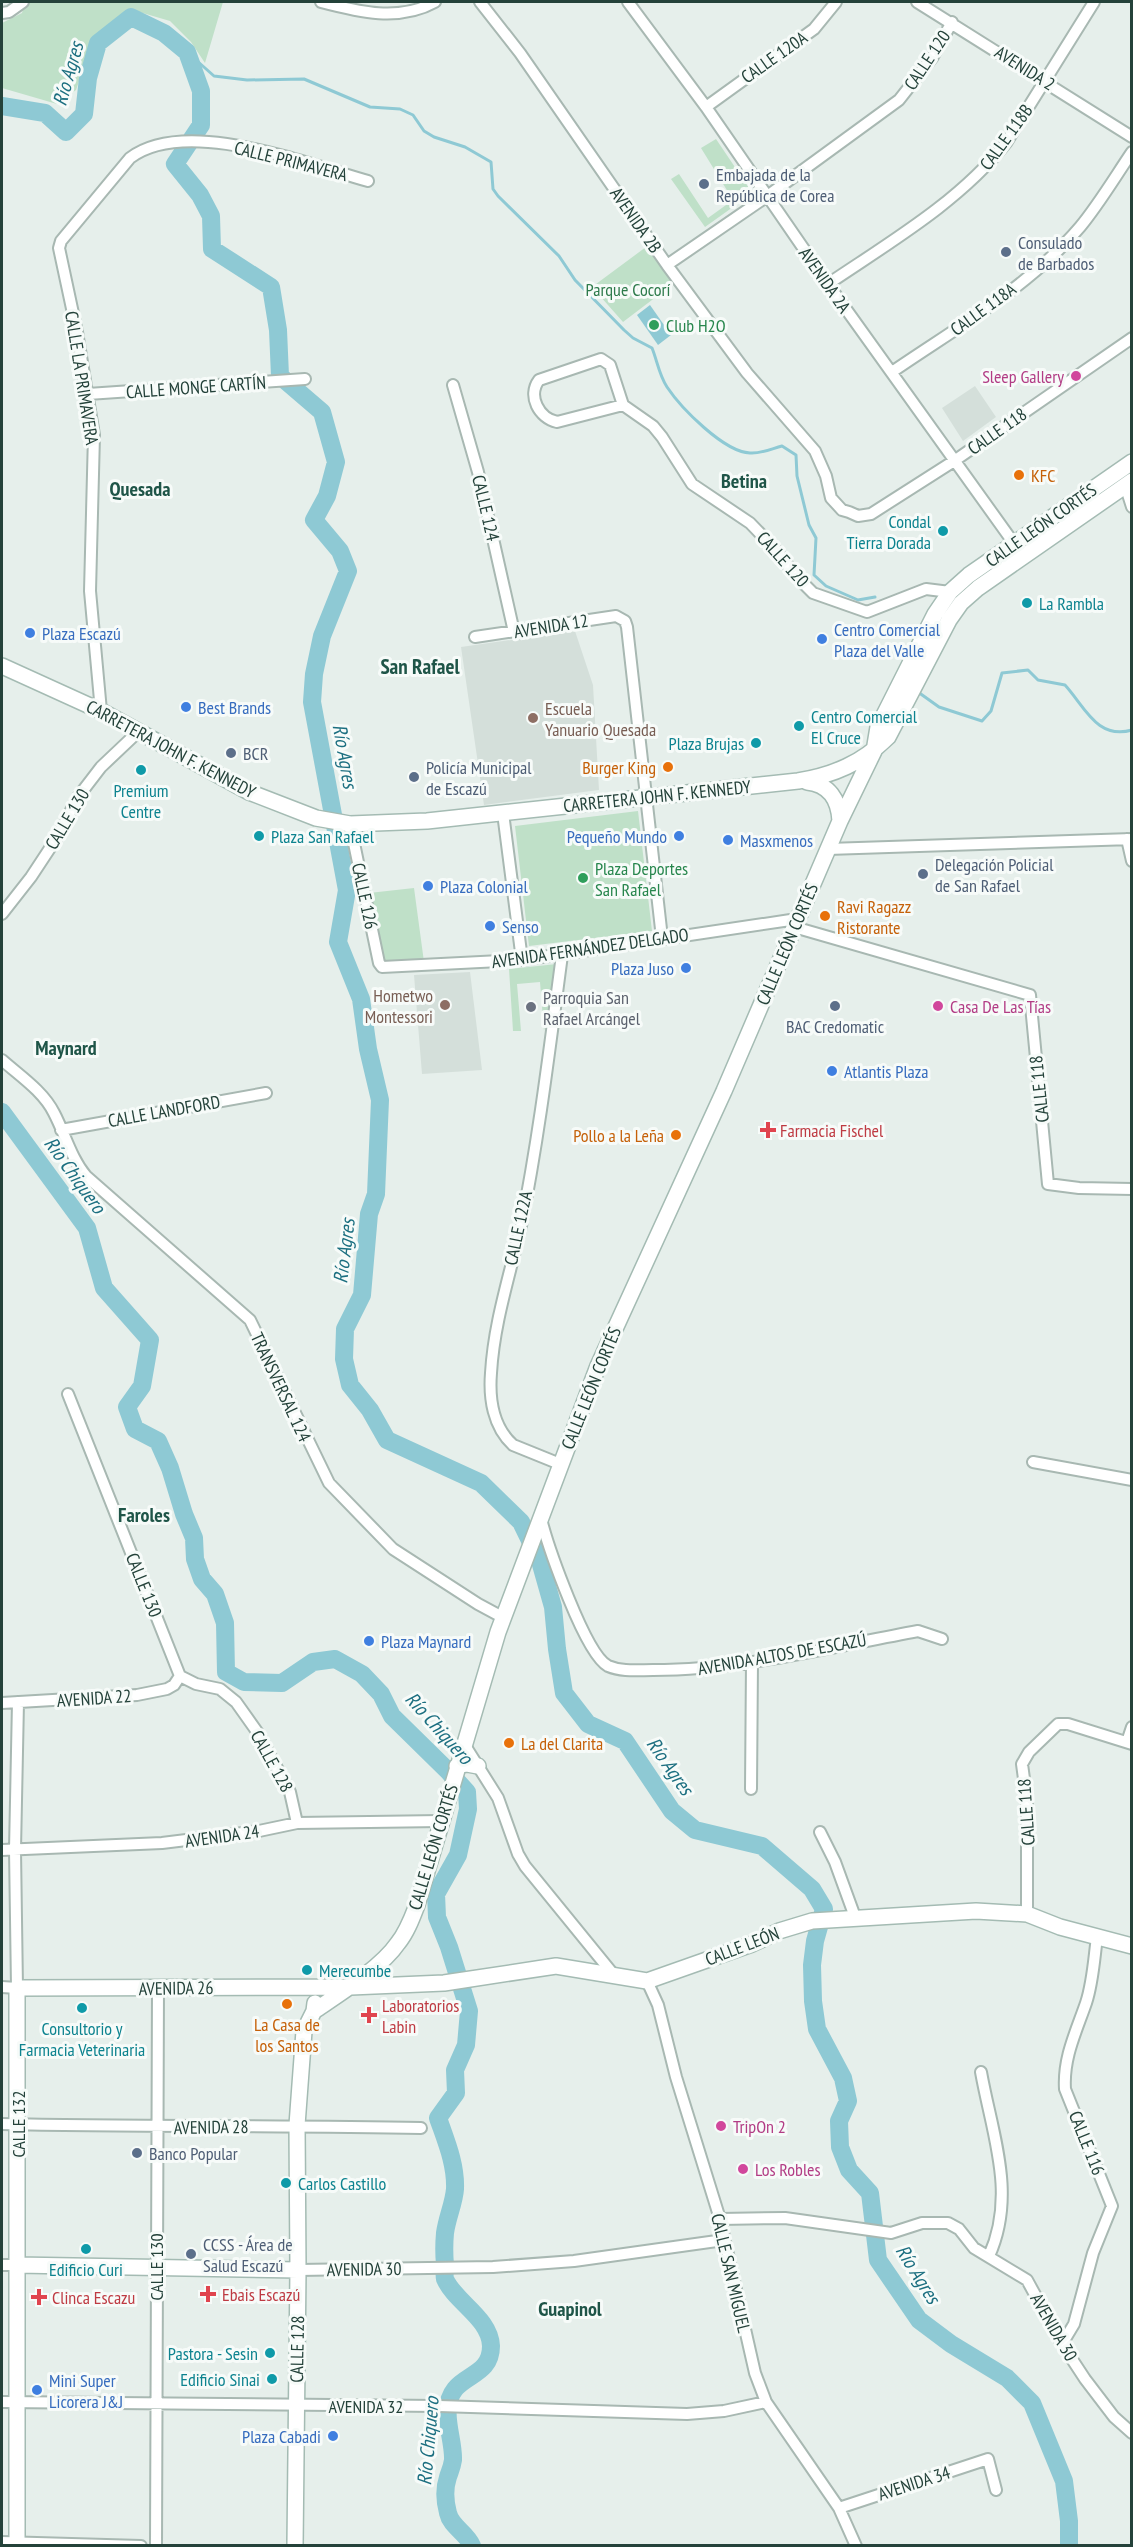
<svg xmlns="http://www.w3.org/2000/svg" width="1133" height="2547" font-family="'PT Sans Narrow',sans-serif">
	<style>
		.built { fill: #d4dfda }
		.green { fill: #bfe0c8 }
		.water { fill: #8ec9d4 }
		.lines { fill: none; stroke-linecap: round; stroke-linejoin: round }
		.stream { stroke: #8ec9d4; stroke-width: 3 }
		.river { stroke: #8ec9d4; stroke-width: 18 }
		.street-casing { stroke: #a8b8b2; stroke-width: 14 }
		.secondary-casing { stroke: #a4bbb3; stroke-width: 18 }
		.street { stroke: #fff; stroke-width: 10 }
		.secondary { stroke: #fff; stroke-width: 15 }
		.service-dot { fill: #5c6f8a; stroke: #f7fbf9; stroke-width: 2 }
		.leisure-dot { fill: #2e9e5b; stroke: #f7fbf9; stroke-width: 2 }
		.hotel-dot { fill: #d1479c; stroke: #f7fbf9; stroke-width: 2 }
		.food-dot { fill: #e8710a; stroke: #f7fbf9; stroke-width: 2 }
		.culture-dot { fill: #0f9aa8; stroke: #f7fbf9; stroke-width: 2 }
		.shop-dot { fill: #3f7fe0; stroke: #f7fbf9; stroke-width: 2 }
		.education-dot { fill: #8d6e63; stroke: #f7fbf9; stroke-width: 2 }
		.worship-dot { fill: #6b7280; stroke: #f7fbf9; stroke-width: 2 }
		.health-dot { fill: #e0444e; stroke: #f7fbf9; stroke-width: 2 }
		.labels { text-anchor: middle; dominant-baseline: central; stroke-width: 6; stroke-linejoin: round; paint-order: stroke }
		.street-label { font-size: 18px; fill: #24423a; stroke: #f7fbf9 }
		.service-label { font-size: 18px; fill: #4e5e75; stroke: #f7fbf9; text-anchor: start }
		.park-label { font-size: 18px; fill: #2d7a4b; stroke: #f7fbf9 }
		.leisure-label { font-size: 18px; fill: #27864d; stroke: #f7fbf9; text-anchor: start }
		.hotel-label { font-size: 18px; fill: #b23c85; stroke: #f7fbf9; text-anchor: start }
		.food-label { font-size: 18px; fill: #c56008; stroke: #f7fbf9; text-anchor: start }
		.culture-label { font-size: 18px; fill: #0d838f; stroke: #f7fbf9; text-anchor: start }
		.shop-label { font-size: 18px; fill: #366cbe; stroke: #f7fbf9; text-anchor: start }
		.education-label { font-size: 18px; fill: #785e54; stroke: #f7fbf9; text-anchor: start }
		.worship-label { font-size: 18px; fill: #5b616d; stroke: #f7fbf9; text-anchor: start }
		.health-label { font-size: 18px; fill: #be3a42; stroke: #f7fbf9; text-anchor: start }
		.water-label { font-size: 20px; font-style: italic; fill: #1c6f80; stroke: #f7fbf9 }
		.neighbourhood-label { font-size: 20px; font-weight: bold; fill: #1f5548; stroke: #f7fbf9 }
		.quarter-label { font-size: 21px; font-weight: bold; fill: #1f5548; stroke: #f7fbf9 }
	</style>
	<rect width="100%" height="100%" fill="#e6efeb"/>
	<path class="built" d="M975 386 996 417 963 441 942 408Z
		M575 631 593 685 599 790 484 805 461 647Z
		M470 972 482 1070 422 1074 414 975Z"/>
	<path class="green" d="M25 2H223L205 63 191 42 170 21 129 9 100 33 85 64 76 90 57 104 2 88V23L22 13Z
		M716 139 749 188 747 197 705 227 671 179 679 174 708 218 733 200 701 148Z
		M646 247 673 284 623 322 592 287Z
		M638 811 652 931 529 946 515 826Z
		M414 888 424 962 383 964 369 893Z
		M557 964 544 1031 540 982 517 984 521 1031H513L509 969Z"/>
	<path class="water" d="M650 305 671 335 658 345 637 315Z"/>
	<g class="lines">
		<path class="stream" d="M187 52 214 76 247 80 304 79 370 107 400 109 413 115 424 131 434 137 465 147 491 162 493 189 498 196 559 256 575 280 624 330 633 338 652 348C657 360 659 375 667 387 681 408 724 452 750 453 760 454 771 449 782 446L796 455 797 476 809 525 816 538 814 575 826 586 858 600 875 597
			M918 692 939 707 982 721 991 711 1002 673 1028 670 1038 680 1065 685C1085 707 1097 740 1132 730"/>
		<path class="river" d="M2 106 45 113 66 132 84 114 88 78 98 43 131 17 164 33 187 52 201 91V125L175 164 200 195 211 216 212 249 271 287 278 330 280 376 322 412 336 462 327 496 314 520 340 551 348 571 322 636 314 674 312 702 347 890 338 942 361 999 368 1049 380 1100 376 1194 369 1214 362 1295 345 1329 344 1359 350 1385 370 1410 387 1440 481 1483 521 1522 540 1561 553 1607 557 1649 564 1693 588 1724 625 1741 672 1811 695 1830 762 1846 812 1889 824 1909 815 1941 812 1965 813 2001 817 2029 843 2078 848 2101 839 2121 840 2147 849 2170 870 2193 878 2260 919 2320 951 2344 1007 2378 1032 2403 1064 2481 1069 2521V2546
			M2 1112 87 1228 104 1288 150 1340 142 1386 127 1407 135 1429 158 1441 170 1468 184 1514 194 1538 195 1559 202 1579 215 1594 225 1623 226 1672 244 1682 282 1683 313 1662 335 1659 362 1674 381 1694 392 1716 447 1770 467 1792 468 1809 458 1855 436 1894 437 1917 449 1947 469 2011 466 2045 455 2070 456 2093 438 2118C446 2141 456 2164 455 2189 454 2203 447 2218 445 2233 444 2244 444 2254 445 2265 445 2269 444 2275 445 2279 455 2302 490 2318 491 2346 491 2373 467 2374 455 2389 439 2409 454 2438 453 2460 452 2467 450 2471 448 2477 444 2489 445 2502 448 2513 451 2527 467 2533 472 2546"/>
		<defs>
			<path id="street" d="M321 2C359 12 399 22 435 2
				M480 2 520 53 667 265 747 373 815 451 826 476 831 498 842 510 849 512 858 516 871 514 954 461 1132 338
				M628 2 706 107 828 284 1018 549
				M917 2 1132 137
				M2 13 9 12 23 2
				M706 107 814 29 836 2
				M667 265 766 197 899 100 932 58 952 22
				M828 284C890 242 959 202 1006 143L1094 2
				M601 359 610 365 623 405 557 422C539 418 527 396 539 380Z
				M892 372C956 328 1029 287 1080 227 1099 204 1115 177 1132 152
				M453 385 478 472 514 632
				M88 394 305 379
				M623 405 653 426 662 437 692 484 750 523 777 551 795 575 813 593 867 612 926 589 950 592
				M1125 485 1132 507
				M475 637 616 616 625 621 627 627 662 938
				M101 711 90 591 94 435 77 332 59 248 61 241 130 158C185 116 307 164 368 181
				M503 813 522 960
				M350 824 379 963 382 967 522 960 797 919
				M1127 839 1132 861
				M828 849 1132 839
				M2 914 31 877 58 836 78 797 101 767 139 731
				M794 927 1030 995 1048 1184 1079 1188 1132 1189
				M2 1060C20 1076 43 1091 54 1113 65 1134 71 1158 86 1176L250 1320 329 1483 393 1549 478 1604 504 1618
				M61 1130 266 1093
				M68 1394 180 1676
				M1033 1462 1132 1480
				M560 1464 513 1445C493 1427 489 1398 491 1373 494 1322 510 1275 521 1226 539 1137 550 1045 562 955
				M541 1519C548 1546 585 1654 608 1666 622 1672 638 1670 653 1670 742 1670 831 1647 918 1631L942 1639
				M180 1676 196 1684 220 1689 236 1702 258 1733 290 1792 297 1823
				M2 1703 137 1695 167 1689 174 1685 180 1676
				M1127 1742 1132 1727
				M464 1744 498 1798 518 1854 525 1866 613 1974
				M751 1789 752 1662
				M820 1832 835 1862 855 1917
				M2 1850 162 1843 259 1831 297 1823 441 1821
				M1027 1914V1801L1022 1764 1029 1752 1058 1724H1068L1132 1744
				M647 1981 658 2005 676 2077 720 2219 755 2373 766 2402 839 2508 856 2546
				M2 1987 17 1988 15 1850 18 1702
				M981 2072C992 2134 1017 2194 989 2256
				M2 2124C141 2127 281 2125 421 2128
				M720 2219 785 2218 891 2233 922 2223H948L959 2229 974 2248 1027 2280 1062 2344 1085 2379 1114 2417 1132 2433
				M2 2265H17
				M298 2270 493 2267 574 2261 724 2240
				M1062 2344 1074 2324 1093 2253 1112 2206 1065 2089C1063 2058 1076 2032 1086 2003 1093 1982 1094 1959 1097 1937
				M2 2402 439 2406 687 2414 724 2411 766 2402
				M839 2508 988 2459 996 2490
				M2 2542 141 2546
				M156 2546 158 1989"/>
			<path id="secondary" d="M2 666 101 711 249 792 316 818 350 824 427 821 798 781C834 775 862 763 888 737L949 620 961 603 978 588 1132 481
				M807 782C829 784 839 800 840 821
				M457 1766 467 1764 478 1766
				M314 2011C339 1994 381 1968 398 1943 407 1932 412 1918 417 1905L498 1632 598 1366 724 1091 840 821 874 751 878 727 935 614 950 592 969 575 1132 462
				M17 2265 298 2270
				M17 2546V1988L351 1987 444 1983 556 1966 647 1981 752 1944 779 1931 812 1921 976 1911 1027 1914 1060 1927 1132 1946
				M295 2546 298 2270 297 2125 304 2031 314 2011 315 2003"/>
		</defs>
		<use href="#street" class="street-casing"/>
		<use href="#secondary" class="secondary-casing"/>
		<use href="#street" class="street"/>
		<use href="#secondary" class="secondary"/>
	</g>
	<g class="service-dot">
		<circle cx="704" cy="184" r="6"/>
		<circle cx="1006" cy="252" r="6"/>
		<circle cx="231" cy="753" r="6"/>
		<circle cx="414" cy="777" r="6"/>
		<circle cx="923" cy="874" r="6"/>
		<circle cx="835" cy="1006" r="6"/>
		<circle cx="137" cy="2153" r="6"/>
		<circle cx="191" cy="2254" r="6"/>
	</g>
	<g class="leisure-dot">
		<circle cx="654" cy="325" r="6"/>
		<circle cx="583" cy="878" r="6"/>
	</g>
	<g class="hotel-dot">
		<circle cx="1076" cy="376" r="6"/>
		<circle cx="938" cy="1006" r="6"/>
		<circle cx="721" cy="2126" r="6"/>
		<circle cx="743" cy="2169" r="6"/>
	</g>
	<g class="food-dot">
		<circle cx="1019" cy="475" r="6"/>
		<circle cx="668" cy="767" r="6"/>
		<circle cx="825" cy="916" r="6"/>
		<circle cx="676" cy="1135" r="6"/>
		<circle cx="509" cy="1743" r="6"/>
		<circle cx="287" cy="2004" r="6"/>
	</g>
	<g class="culture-dot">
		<circle cx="943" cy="531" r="6"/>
		<circle cx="1027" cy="603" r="6"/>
		<circle cx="799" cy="726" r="6"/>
		<circle cx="756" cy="743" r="6"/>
		<circle cx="141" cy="770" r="6"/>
		<circle cx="259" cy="836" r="6"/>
		<circle cx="307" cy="1970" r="6"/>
		<circle cx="82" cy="2008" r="6"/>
		<circle cx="286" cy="2183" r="6"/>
		<circle cx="86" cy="2249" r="6"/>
		<circle cx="270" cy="2353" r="6"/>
		<circle cx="272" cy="2379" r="6"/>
	</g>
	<g class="shop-dot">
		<circle cx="30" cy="633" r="6"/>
		<circle cx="822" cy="639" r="6"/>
		<circle cx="186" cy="707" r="6"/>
		<circle cx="679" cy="836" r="6"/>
		<circle cx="728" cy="840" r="6"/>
		<circle cx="428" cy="886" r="6"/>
		<circle cx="490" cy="926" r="6"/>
		<circle cx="686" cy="968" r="6"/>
		<circle cx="832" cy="1071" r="6"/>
		<circle cx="369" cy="1641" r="6"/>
		<circle cx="37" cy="2390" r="6"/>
		<circle cx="333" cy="2436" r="6"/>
	</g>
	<g class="education-dot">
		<circle cx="533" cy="718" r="6"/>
		<circle cx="445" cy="1005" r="6"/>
	</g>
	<circle class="worship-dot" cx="531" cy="1007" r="6"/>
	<g class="health-dot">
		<path d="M765 1121h6v6h6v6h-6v6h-6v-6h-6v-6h6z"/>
		<path d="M366 2006h6v6h6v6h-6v6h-6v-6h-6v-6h6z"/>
		<path d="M205 2285h6v6h6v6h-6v6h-6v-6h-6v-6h6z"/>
		<path d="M36 2288h6v6h6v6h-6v6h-6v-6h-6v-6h6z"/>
	</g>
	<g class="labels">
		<g class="street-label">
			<text transform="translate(774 57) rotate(-35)">CALLE 120A</text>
			<text transform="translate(927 60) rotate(-56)">CALLE 120</text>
			<text transform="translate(1025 68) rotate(32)">AVENIDA 2</text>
			<text transform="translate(1006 137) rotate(-54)">CALLE 118B</text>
			<text transform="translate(291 161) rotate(14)">CALLE PRIMAVERA</text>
			<text transform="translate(636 220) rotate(55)">AVENIDA 2B</text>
			<text transform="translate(825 280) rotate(55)">AVENIDA 2A</text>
			<text transform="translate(983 309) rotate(-36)">CALLE 118A</text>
			<text transform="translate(82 378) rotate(81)">CALLE LA PRIMAVERA</text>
			<text transform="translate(196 387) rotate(-4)">CALLE MONGE CARTÍN</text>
			<text transform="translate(997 431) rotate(-35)">CALLE 118</text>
			<text transform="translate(486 508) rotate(77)">CALLE 124</text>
			<text transform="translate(1041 525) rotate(-35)">CALLE LEÓN CORTÉS</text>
			<text transform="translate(783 559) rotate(48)">CALLE 120</text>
			<text transform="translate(551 626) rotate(-9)">AVENIDA 12</text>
			<text transform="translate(171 749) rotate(28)">CARRETERA JOHN F. KENNEDY</text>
			<text transform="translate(657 796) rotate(-6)">CARRETERA JOHN F. KENNEDY</text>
			<text transform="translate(67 819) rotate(-59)">CALLE 130</text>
			<text transform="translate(365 896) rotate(78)">CALLE 126</text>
			<text transform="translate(787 944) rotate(-67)">CALLE LEÓN CORTÉS</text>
			<text transform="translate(590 948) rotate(-8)">AVENIDA FERNÁNDEZ DELGADO</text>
			<text transform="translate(1039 1089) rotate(-96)">CALLE 118</text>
			<text transform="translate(164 1111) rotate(-10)">CALLE LANDFORD</text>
			<text transform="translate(518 1228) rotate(-78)">CALLE 122A</text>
			<text transform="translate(281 1387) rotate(65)">TRANSVERSAL 124</text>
			<text transform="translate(591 1388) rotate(-68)">CALLE LEÓN CORTÉS</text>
			<text transform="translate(144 1585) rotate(68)">CALLE 130</text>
			<text transform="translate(782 1654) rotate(-10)">AVENIDA ALTOS DE ESCAZÚ</text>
			<text transform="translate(94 1698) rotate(-4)">AVENIDA 22</text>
			<text transform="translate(272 1761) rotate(61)">CALLE 128</text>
			<text transform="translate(1026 1812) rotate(-94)">CALLE 118</text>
			<text transform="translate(222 1836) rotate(-8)">AVENIDA 24</text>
			<text transform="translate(433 1847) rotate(-73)">CALLE LEÓN CORTÉS</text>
			<text transform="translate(742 1946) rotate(-21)">CALLE LEÓN</text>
			<text transform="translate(176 1988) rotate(-1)">AVENIDA 26</text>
			<text transform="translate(18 2124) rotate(-90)">CALLE 132</text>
			<text transform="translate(211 2127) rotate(-1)">AVENIDA 28</text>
			<text transform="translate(1087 2143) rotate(68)">CALLE 116</text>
			<text transform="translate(156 2267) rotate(-90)">CALLE 130</text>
			<text transform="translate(364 2269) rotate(-1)">AVENIDA 30</text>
			<text transform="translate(731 2273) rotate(77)">CALLE SAN MIGUEL</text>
			<text transform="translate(1054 2327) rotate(60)">AVENIDA 30</text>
			<text transform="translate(297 2349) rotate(-89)">CALLE 128</text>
			<text x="366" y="2406">AVENIDA 32</text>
			<text transform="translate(914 2483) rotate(-18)">AVENIDA 34</text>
		</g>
		<g class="service-label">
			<text x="716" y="174">Embajada de la<tspan x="716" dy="21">República de Corea</tspan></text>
			<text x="1018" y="242">Consulado<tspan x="1018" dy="21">de Barbados</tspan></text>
			<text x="243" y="753">BCR</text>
			<text x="426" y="767">Policía Municipal<tspan x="426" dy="21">de Escazú</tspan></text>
			<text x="935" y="864">Delegación Policial<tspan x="935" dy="21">de San Rafael</tspan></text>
			<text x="835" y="1026" text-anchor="middle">BAC Credomatic</text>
			<text x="149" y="2153">Banco Popular</text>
			<text x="203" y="2244">CCSS - Área de<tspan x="203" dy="21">Salud Escazú</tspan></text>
		</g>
		<g class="park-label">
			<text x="628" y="289">Parque Cocorí</text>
		</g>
		<g class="leisure-label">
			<text x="666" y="325">Club H2O</text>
			<text x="595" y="868">Plaza Deportes<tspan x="595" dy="21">San Rafael</tspan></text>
		</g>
		<g class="hotel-label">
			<text x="1064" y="376" text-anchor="end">Sleep Gallery</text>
			<text x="950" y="1006">Casa De Las Tías</text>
			<text x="733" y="2126">TripOn 2</text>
			<text x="755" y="2169">Los Robles</text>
		</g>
		<g class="food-label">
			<text x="1031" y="475">KFC</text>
			<text x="656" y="767" text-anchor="end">Burger King</text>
			<text x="837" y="906">Ravi Ragazz<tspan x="837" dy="21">Ristorante</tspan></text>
			<text x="664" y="1135" text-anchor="end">Pollo a la Leña</text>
			<text x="521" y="1743">La del Clarita</text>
			<text x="287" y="2024" text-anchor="middle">La Casa de<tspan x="287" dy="21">los Santos</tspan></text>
		</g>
		<g class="culture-label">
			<text x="931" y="521" text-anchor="end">Condal<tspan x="931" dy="21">Tierra Dorada</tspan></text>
			<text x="1039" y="603">La Rambla</text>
			<text x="811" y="716">Centro Comercial<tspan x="811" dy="21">El Cruce</tspan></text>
			<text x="744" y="743" text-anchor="end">Plaza Brujas</text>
			<text x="141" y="790" text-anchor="middle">Premium<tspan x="141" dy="21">Centre</tspan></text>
			<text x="271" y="836">Plaza San Rafael</text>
			<text x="319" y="1970">Merecumbe</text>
			<text x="82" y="2028" text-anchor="middle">Consultorio y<tspan x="82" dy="21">Farmacia Veterinaria</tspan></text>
			<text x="298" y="2183">Carlos Castillo</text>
			<text x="86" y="2269" text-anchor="middle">Edificio Curi</text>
			<text x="258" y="2353" text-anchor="end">Pastora - Sesin</text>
			<text x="260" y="2379" text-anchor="end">Edificio Sinai</text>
		</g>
		<g class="shop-label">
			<text x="834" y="629">Centro Comercial<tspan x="834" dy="21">Plaza del Valle</tspan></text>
			<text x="42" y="633">Plaza Escazú</text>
			<text x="198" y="707">Best Brands</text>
			<text x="667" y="836" text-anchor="end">Pequeño Mundo</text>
			<text x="740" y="840">Masxmenos</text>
			<text x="440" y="886">Plaza Colonial</text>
			<text x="502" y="926">Senso</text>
			<text x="674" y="968" text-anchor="end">Plaza Juso</text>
			<text x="844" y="1071">Atlantis Plaza</text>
			<text x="381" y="1641">Plaza Maynard</text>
			<text x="49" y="2380">Mini Super<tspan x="49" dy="21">Licorera J&amp;J</tspan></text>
			<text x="321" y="2436" text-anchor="end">Plaza Cabadi</text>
		</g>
		<g class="education-label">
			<text x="545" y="708">Escuela<tspan x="545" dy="21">Yanuario Quesada</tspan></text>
			<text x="433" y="995" text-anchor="end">Hometwo<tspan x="433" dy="21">Montessori</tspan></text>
		</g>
		<g class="worship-label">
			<text x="543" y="997">Parroquia San<tspan x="543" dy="21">Rafael Arcángel</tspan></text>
		</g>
		<g class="health-label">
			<text x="780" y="1130">Farmacia Fischel</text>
			<text x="382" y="2005">Laboratorios<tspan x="382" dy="21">Labin</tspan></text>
			<text x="222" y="2294">Ebais Escazú</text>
			<text x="52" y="2297">Clinca Escazu</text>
		</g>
		<g class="water-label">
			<text transform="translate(68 74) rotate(-74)">Río Agres</text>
			<text transform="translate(345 756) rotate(80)">Río Agres</text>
			<text transform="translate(75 1175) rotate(54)">Río Chiquero</text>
			<text transform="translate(344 1251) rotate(-83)">Río Agres</text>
			<text transform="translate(439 1728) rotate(48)">Río Chiquero</text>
			<text transform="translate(670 1766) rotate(55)">Río Agres</text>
			<text transform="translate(918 2274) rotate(58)">Río Agres</text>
			<text transform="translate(428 2441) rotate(-85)">Río Chiquero</text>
		</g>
		<g class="neighbourhood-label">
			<text x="744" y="481">Betina</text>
			<text x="140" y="489">Quesada</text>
			<text x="66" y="1048">Maynard</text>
			<text x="144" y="1515">Faroles</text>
			<text x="570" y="2309">Guapinol</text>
		</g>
		<g class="quarter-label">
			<text x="420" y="666">San Rafael</text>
		</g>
	</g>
	<rect width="1133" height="2547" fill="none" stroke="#24423a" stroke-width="6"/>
</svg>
